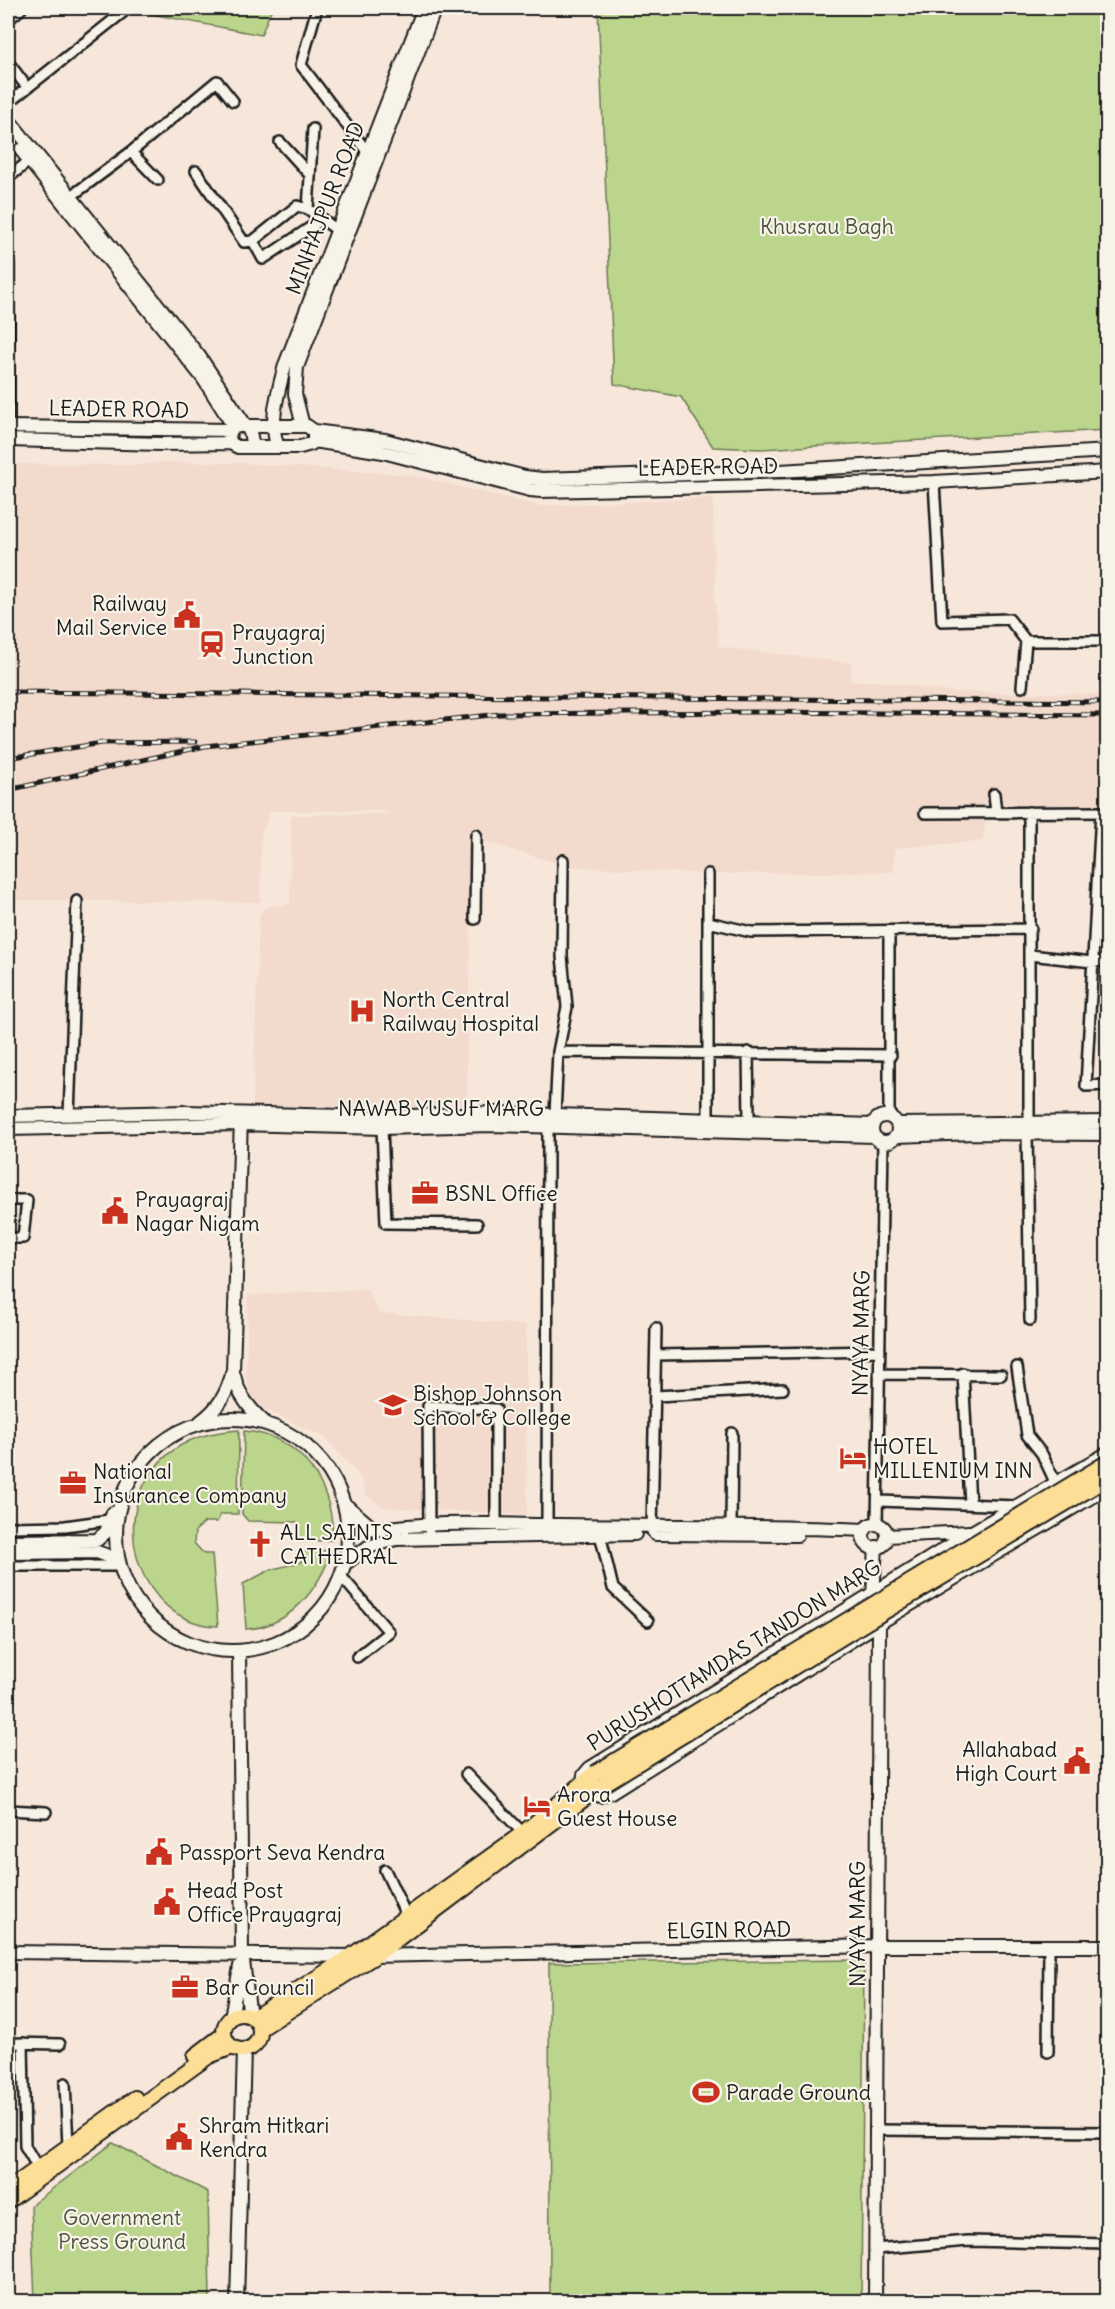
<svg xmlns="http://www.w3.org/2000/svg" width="1115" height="2309" font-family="Delius,sans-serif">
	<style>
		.built { fill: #f2dacc }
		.green { fill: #bbd58c; stroke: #6c7854; stroke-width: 1.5 }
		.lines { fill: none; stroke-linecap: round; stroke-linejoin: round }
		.street-casing { stroke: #1c1c1c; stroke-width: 14 }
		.secondary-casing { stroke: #1c1c1c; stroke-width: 16 }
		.primary-casing { stroke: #1c1c1c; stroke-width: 18 }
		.street { stroke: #f7f3e8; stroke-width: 9 }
		.secondary { stroke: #f7f3e8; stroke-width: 12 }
		.primary { stroke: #fdde96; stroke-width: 14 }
		.rail-casing { stroke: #1c1c1c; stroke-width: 5 }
		.rail { stroke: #f7f3e8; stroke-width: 3; stroke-dasharray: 9; stroke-linecap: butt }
		.primary-bridge-casing { stroke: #1c1c1c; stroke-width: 18; stroke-linecap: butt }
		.primary-bridge { stroke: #fdde96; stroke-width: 14 }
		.labels { text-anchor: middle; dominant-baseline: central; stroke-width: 4.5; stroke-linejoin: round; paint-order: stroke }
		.street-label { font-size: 21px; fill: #1c1c1c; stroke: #f7f3e8 }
		.park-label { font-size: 21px; fill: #4c543e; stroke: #f7f3e8 }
		.poi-label { font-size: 21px; fill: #1c1c1c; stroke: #f7f3e8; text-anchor: start }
	</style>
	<rect width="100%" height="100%" fill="#f7e7da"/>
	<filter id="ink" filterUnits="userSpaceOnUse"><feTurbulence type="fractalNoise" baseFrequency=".0167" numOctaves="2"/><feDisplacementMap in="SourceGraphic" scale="12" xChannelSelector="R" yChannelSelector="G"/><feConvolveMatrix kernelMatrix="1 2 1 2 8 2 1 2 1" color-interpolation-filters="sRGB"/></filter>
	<g filter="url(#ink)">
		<path class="built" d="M162 462 240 463 411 475 540 506 713 498 715 603 719 647 851 663 850 681H879L953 692 1107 694V814L986 815 983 841 895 848 893 872 708 874 567 866 473 838 466 1108 253 1106 259 916 265 907 290 904 291 815 393 814 380 810 270 811 261 836 260 902 8 900V464L140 465Z
			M367 1289 379 1313 526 1325 527 1515 383 1507 367 1496 360 1476 324 1437 266 1410 252 1400 246 1379 248 1295Z"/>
		<path class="green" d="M135 8H272L261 35 135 11Z
			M598 8H1107V430L761 449 713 447 681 397 614 384Z
			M239 1430 238 1514H221L217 1522H205L195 1531 194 1543 204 1554H212L218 1626C195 1626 173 1615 158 1597 116 1548 129 1469 189 1441 206 1433 221 1432 239 1430Z
			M244 1431C303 1436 333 1486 333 1540L297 1542V1522L248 1521 242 1514Z
			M332 1550C319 1589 290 1627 246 1629L243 1584 270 1570 301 1562V1552Z
			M864 1960 861 2301H550L549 1963Z
			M113 2143 208 2192 210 2301H35L31 2205Z"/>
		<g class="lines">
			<defs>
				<path id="street" d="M317 8 301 65 368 153
					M8 20 22 8
					M8 62 23 82
					M8 103 126 10V8
					M280 142 310 175
					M131 152 158 180
					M196 171 244 242 253 241 263 259 323 219
					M8 178 29 161
					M8 186V197
					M70 197 131 152 217 81 233 101
					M308 209 313 129
					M253 241 297 206 308 209 337 230
					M8 427 9 264
					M934 482 942 621 1009 619 1026 641 1022 687
					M1026 641H1108
					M994 794 996 813
					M1101 812 1086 1086 1108 1085
					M925 813 1108 812
					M475 919 476 835
					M708 922 751 932 1031 929
					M889 931V1116
					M1030 955 1092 962 1108 961
					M558 1052 891 1055
					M748 1052 749 1119
					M555 1115 558 1052 567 1007 562 956 563 860
					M69 1116 77 901
					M708 1118V874
					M1029 1122V812
					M382 1128 386 1223 477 1224
					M1027 1132 1030 1320
					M8 1200H27L23 1238H8
					M656 1355 880 1351
					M1017 1367 1027 1435 1042 1454 1056 1484
					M963 1373 970 1504
					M879 1374 1001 1375
					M656 1396 783 1389
					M879 1501 1017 1506
					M731 1525 732 1433
					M877 1525 883 1142
					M8 1527 65 1526 109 1520
					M429 1530 428 1406 496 1409V1523
					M547 1531 548 1128
					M652 1532 656 1328
					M600 1534 613 1588 648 1621
					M8 1566H120
					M341 1576 389 1632 357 1657
					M466 1774 523 1833
					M8 1810 46 1812
					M385 1870 406 1915
					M8 2043 60 2044
					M23 2043 25 2146 38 2168
					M1048 2052 1049 1947
					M65 2083 68 2145
					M875 2130 1108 2132
					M875 2249 968 2241 1108 2244"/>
				<path id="secondary" d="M8 119 199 356 250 432 252 442 250 447
					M21 150 203 378 234 427
					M239 426H307L314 431V441L311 444 300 447H238L230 443 229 434 234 427Z
					M303 426 295 394 297 367 435 8
					M8 427 231 430
					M314 431 385 440 525 477 542 479 780 471 1108 451
					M8 440 162 444 230 443
					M314 441 383 452 530 490 541 491 934 482 1108 472
					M278 447C268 423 279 389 285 365L424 8
					M872 1129a13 13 0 1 1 26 0a13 13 0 1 1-26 0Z
					M8 1116 186 1112 382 1117 494 1113 873 1125
					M898 1124 1108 1122
					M8 1129 241 1124 382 1128 491 1125 874 1136
					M897 1136 974 1133 1108 1134
					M234 1375C238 1395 250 1409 264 1422
					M116 1535a116 116 0 1 1 232 0a116 116 0 1 1-232 0Z
					M200 1422C219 1408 227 1394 233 1371L241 1118
					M347 1506 375 1530C437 1520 499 1525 561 1525 663 1526 764 1526 865 1530
					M863 1536a12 12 0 1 1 24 0a12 12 0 1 1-24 0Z
					M655 1534 797 1535
					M887 1536 970 1532
					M8 1541 97 1540 106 1532 113 1513
					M8 1553 97 1552 108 1556 120 1566
					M346 1563 368 1547 396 1539 635 1534
					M239 1651 242 1953 250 2017
					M583 1782 584 1775 590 1768 972 1532 1108 1453
					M592 1793 600 1796 611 1792 879 1623 1108 1487
					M8 1952 353 1956
					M371 1956 878 1946H1108
					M231 2019 240 1966
					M237 2302 244 2050
					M875 2302 879 1623 873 1594 876 1547"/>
				<path id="primary" d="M224 2032a18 18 0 1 1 36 0a18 18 0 1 1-36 0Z
					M253 2018 351 1956 523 1833 595 1773
					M260 2029 375 1956 604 1784
					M195 2056 224 2034
					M9 2189 135 2098
					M8 2201 209 2056 232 2047"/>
			</defs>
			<use href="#street" class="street-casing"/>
			<use href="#secondary" class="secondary-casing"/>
			<use href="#primary" class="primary-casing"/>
			<use href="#street" class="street"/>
			<use href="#secondary" class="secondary"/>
			<use href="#primary" class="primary"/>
			<defs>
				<path id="rail" d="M8 692 1108 702
					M8 758 102 743 195 742
					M8 790 205 746 500 714 758 712 1108 715"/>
			</defs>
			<use href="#rail" class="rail-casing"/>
			<use href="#rail" class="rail"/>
			<defs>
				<path id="primary-bridge" d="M595 1773 1108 1462
					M604 1784 867 1622 1108 1478"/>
			</defs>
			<use href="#primary-bridge" class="primary-bridge-casing"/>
			<use href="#primary-bridge" class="primary-bridge"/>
		</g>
	</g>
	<defs>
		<symbol id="civic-bare" viewBox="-9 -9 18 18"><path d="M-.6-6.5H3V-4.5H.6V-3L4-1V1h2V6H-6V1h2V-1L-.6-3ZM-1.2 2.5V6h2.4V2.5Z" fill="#c8321e" stroke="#f7f3e8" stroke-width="2.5" paint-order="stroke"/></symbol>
		<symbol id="station-bare" viewBox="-9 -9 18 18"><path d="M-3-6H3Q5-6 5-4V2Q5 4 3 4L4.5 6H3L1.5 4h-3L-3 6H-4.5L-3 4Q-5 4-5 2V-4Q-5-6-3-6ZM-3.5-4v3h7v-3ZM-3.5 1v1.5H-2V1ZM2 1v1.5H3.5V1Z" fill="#c8321e" stroke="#f7f3e8" stroke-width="2.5" paint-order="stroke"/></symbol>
		<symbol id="hospital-bare" viewBox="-9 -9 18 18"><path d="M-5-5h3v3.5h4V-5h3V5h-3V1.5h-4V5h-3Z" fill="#c8321e" stroke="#f7f3e8" stroke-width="2.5" paint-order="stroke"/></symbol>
		<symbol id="office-bare" viewBox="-9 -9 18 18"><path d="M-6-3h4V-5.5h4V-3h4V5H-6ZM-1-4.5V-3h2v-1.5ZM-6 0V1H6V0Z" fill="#c8321e" stroke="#f7f3e8" stroke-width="2.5" paint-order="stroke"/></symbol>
		<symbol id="school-bare" viewBox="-9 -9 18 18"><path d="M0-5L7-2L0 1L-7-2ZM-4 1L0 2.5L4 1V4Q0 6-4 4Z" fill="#c8321e" stroke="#f7f3e8" stroke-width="2.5" paint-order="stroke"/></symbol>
		<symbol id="hotel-bare" viewBox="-9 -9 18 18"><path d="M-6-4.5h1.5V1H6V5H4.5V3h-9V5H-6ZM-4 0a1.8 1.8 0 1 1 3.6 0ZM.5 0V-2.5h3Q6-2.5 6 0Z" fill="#c8321e" stroke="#f7f3e8" stroke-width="2.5" paint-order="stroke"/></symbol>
		<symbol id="church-bare" viewBox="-9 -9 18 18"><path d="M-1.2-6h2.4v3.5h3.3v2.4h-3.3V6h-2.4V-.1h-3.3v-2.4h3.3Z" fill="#c8321e" stroke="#f7f3e8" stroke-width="2.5" paint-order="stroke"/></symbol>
		<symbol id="stadium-bare" viewBox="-9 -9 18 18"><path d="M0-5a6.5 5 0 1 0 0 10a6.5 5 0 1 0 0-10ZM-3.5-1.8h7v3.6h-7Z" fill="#c8321e" stroke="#f7f3e8" stroke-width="2.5" paint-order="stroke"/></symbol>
	</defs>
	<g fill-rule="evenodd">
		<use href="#civic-bare" x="168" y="596" width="38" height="38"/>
		<use href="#station-bare" x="193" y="625" width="38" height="38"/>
		<use href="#hospital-bare" x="343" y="992" width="38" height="38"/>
		<use href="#office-bare" x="406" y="1174" width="38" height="38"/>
		<use href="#civic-bare" x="96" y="1192" width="38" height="38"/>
		<use href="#school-bare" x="374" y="1386" width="38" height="38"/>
		<use href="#hotel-bare" x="834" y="1439" width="38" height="38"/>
		<use href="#office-bare" x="54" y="1464" width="38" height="38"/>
		<use href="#church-bare" x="241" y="1525" width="38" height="38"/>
		<use href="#civic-bare" x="1058" y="1742" width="38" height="38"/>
		<use href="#hotel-bare" x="518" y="1787" width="38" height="38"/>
		<use href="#civic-bare" x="140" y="1833" width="38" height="38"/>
		<use href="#civic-bare" x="148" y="1883" width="38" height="38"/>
		<use href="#office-bare" x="166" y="1968" width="38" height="38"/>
		<use href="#stadium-bare" x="687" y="2073" width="38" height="38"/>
		<use href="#civic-bare" x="160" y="2118" width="38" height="38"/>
	</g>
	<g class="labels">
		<g class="street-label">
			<text transform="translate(325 208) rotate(-69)">MINHAJPUR ROAD</text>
			<text transform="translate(119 409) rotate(1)">LEADER ROAD</text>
			<text transform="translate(708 467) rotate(-1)">LEADER ROAD</text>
			<text x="441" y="1108">NAWAB YUSUF MARG</text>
			<text transform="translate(861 1333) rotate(-89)">NYAYA MARG</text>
			<text transform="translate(734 1655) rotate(-32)">PURUSHOTTAMDAS TANDON MARG</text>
			<text transform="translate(857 1924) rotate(-90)">NYAYA MARG</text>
			<text transform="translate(729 1930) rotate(-1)">ELGIN ROAD</text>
		</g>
		<g class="park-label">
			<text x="827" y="226">Khusrau Bagh</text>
			<text x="122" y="2217">Government<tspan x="122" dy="24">Press Ground</tspan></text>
		</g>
		<g class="poi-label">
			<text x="167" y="603" text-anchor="end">Railway<tspan x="167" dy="24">Mail Service</tspan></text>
			<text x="232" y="632">Prayagraj<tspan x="232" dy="24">Junction</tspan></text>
			<text x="382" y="999">North Central<tspan x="382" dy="24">Railway Hospital</tspan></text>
			<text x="445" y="1193">BSNL Office</text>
			<text x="135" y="1199">Prayagraj<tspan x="135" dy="24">Nagar Nigam</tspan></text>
			<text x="413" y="1393">Bishop Johnson<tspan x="413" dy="24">School &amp; College</tspan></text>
			<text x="873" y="1446">HOTEL<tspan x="873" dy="24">MILLENIUM INN</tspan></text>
			<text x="93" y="1471">National<tspan x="93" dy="24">Insurance Company</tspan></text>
			<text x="280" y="1532">ALL SAINTS<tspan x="280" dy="24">CATHEDRAL</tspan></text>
			<text x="1057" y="1749" text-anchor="end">Allahabad<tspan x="1057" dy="24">High Court</tspan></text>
			<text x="557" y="1794">Arora<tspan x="557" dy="24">Guest House</tspan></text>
			<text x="179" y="1852">Passport Seva Kendra</text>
			<text x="187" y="1890">Head Post<tspan x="187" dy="24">Office Prayagraj</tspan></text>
			<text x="205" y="1987">Bar Council</text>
			<text x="726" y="2092">Parade Ground</text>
			<text x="199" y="2125">Shram Hitkari<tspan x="199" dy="24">Kendra</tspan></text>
		</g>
	</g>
	<rect width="1115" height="2309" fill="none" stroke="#f7f3e8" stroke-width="30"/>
	<rect x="15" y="15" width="1085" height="2279" fill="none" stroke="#1c1c1c" stroke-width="2" filter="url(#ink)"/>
</svg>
